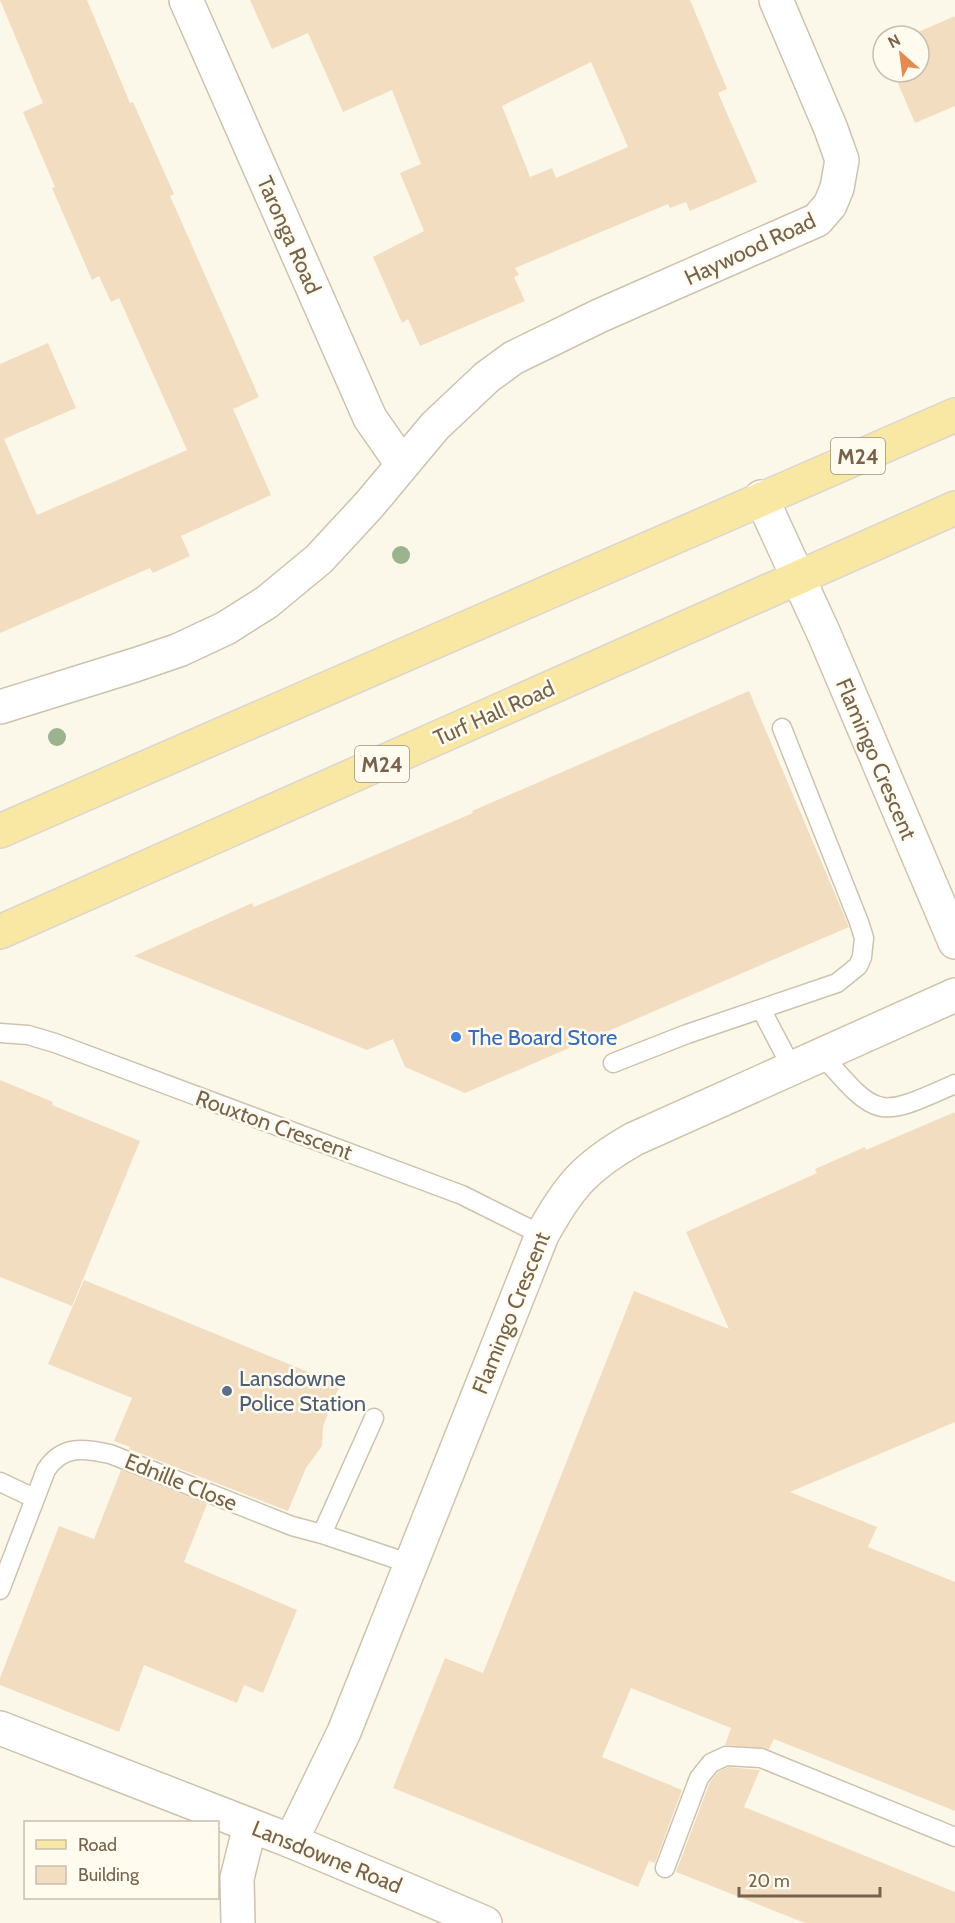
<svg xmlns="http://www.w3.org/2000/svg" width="955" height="1923" font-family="Cabin,sans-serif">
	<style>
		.building { fill: #f2ddc1; fill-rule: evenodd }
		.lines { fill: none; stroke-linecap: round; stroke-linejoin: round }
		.lane-casing { stroke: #cec2ae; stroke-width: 21 }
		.street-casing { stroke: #cec2ae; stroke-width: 36 }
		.secondary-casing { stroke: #d1c3ac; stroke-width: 36 }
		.primary-casing { stroke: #dcd6d0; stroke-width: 36 }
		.lane { stroke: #fff; stroke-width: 18 }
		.street { stroke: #fff; stroke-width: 33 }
		.secondary { stroke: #fff; stroke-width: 33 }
		.primary { stroke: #f9e8a3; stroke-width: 33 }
		.tree { fill: #9bb48e }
		.shop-dot { fill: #3f7fe0; stroke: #fffbef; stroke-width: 2 }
		.service-dot { fill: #5c6f8a; stroke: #fffbef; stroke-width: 2 }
		.labels { text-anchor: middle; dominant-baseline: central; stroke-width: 5; stroke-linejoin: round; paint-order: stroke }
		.shield { fill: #fffbef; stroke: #a0917d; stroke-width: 1.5 }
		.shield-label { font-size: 21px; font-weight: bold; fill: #77634c }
		.street-label { font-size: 22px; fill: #77634c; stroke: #fffbef }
		.shop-label { font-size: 22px; fill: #366cbe; stroke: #fffbef; text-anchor: start }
		.service-label { font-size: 22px; fill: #4e5e75; stroke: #fffbef; text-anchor: start }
	</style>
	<rect width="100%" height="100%" fill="#fcf8e9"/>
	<path class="building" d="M0 0H87L130 103 133 102 174 194 170 196 259 397 233 409 271 495 181 536 190 556 153 573 150 568 0 633V364L48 343 76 408 4 439 37 515 187 450 119 298 111 302 99 276 92 280 52 188 55 187 23 112 43 103Z
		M250 0H690L727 89 718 93 757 182 690 211 686 202 670 208 668 204 515 268 519 275 514 277 525 301 420 346 408 319 402 323 373 257 424 231 400 173 421 164 392 90 343 112 308 33 272 49ZM591 62 628 147 556 178 552 168 530 177 502 106Z
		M955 16V106L915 123 893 72H919V36H909Z
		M749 691 849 927 465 1093 405 1067 393 1039 367 1050 134 956 252 903 254 907 473 813 472 811Z
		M0 1080 53 1102 52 1105 140 1141 72 1306 0 1277Z
		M955 1112V1422L790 1492 877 1527 868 1547 955 1582V1811L774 1739 769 1749 725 1745 731 1728 631 1688 602 1757 682 1790 655 1863 649 1861 638 1887 393 1788 445 1658 483 1673 634 1291 729 1329 686 1232 817 1173 815 1169 865 1147 866 1150Z
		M84 1280 340 1385 323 1426 322 1446 306 1468 288 1511 129 1449 130 1447 114 1441 132 1398 48 1364Z
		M121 1470 207 1504 184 1562 297 1610 263 1693 244 1685 237 1703 144 1665 119 1732 0 1685V1678L59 1526 94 1539Z
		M728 1767 760 1770 744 1807 955 1892V1923H805L676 1872 710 1782 718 1772Z"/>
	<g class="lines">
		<defs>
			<path id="lane" d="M761 1009 792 1068
				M0 1033 28 1035 55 1043 462 1195 542 1235
				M822 1055C878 1119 877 1119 955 1084
				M613 1063 687 1034 837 983 858 966 862 957 864 938 859 922 782 728
				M0 1482 34 1498
				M322 1534 411 1564
				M0 1590 46 1470C62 1445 84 1448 110 1454L292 1526 322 1534 374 1418
				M665 1868 699 1778 711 1763 726 1756 761 1758 955 1837"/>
			<path id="street" d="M186 0 370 418 402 464
				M0 707 135 665 179 650 226 628 267 602 319 559 369 505 435 426 487 377 513 358 599 316 817 220 830 205 837 188 842 160 831 129 776 0
				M0 1728 291 1841
				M238 1923 237 1878 250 1826"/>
			<path id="secondary" d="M761 497 824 634 955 942
				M485 1923 291 1841 344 1732 542 1235C568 1187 586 1166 634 1139L955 995"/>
			<path id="primary" d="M0 831 955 415
				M0 932 955 508"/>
		</defs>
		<use href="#lane" class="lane-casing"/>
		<use href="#street" class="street-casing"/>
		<use href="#secondary" class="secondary-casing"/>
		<use href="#primary" class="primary-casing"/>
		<use href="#lane" class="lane"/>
		<use href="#street" class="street"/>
		<use href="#secondary" class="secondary"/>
		<use href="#primary" class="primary"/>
	</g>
	<g class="tree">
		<circle cx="401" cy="555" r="9"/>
		<circle cx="57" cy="737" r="9"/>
	</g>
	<circle class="shop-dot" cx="456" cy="1037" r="6"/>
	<circle class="service-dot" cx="227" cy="1391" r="6"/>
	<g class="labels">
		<g class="shield">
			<rect x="831" y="438" width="54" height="36" rx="4.5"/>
			<rect x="355" y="746" width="54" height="36" rx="4.5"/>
		</g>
		<g class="shield-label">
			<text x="858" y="456">M24</text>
			<text x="382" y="764">M24</text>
		</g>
		<g class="street-label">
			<text transform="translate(289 235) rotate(66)">Taronga Road</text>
			<text transform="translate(750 249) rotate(-25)">Haywood Road</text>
			<text transform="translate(494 713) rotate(-24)">Turf Hall Road</text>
			<text transform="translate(876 759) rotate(67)">Flamingo Crescent</text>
			<text transform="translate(274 1125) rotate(20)">Rouxton Crescent</text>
			<text transform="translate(511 1313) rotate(-68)">Flamingo Crescent</text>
			<text transform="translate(181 1482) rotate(22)">Ednille Close</text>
			<text transform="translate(327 1857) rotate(22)">Lansdowne Road</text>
		</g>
		<g class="shop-label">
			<text x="468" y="1037">The Board Store</text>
		</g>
		<g class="service-label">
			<text x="239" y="1378">Lansdowne<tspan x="239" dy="25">Police Station</tspan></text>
		</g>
	</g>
	<rect x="24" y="1821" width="195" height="78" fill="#fffbef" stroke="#c9beae" stroke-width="1.5"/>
	<rect x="36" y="1840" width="30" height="9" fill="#f9e8a3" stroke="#c9beae" stroke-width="1.5"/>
	<text x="78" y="1851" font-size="18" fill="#77634c">Road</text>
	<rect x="36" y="1866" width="30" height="18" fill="#f2ddc1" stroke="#c9beae" stroke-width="1.5"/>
	<text x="78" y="1881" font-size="18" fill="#77634c">Building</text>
	<g transform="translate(901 54) rotate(332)"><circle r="28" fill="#fffbef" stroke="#c9beae" stroke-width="1.5"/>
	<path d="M0-4.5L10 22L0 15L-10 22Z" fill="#e48b50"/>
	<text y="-9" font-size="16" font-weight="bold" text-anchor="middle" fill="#77634c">N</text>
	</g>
	<path d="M739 1887v9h141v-9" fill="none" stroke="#77634c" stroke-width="3"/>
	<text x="748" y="1887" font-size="18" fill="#77634c" stroke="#fffbef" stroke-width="4.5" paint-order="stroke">20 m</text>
</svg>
